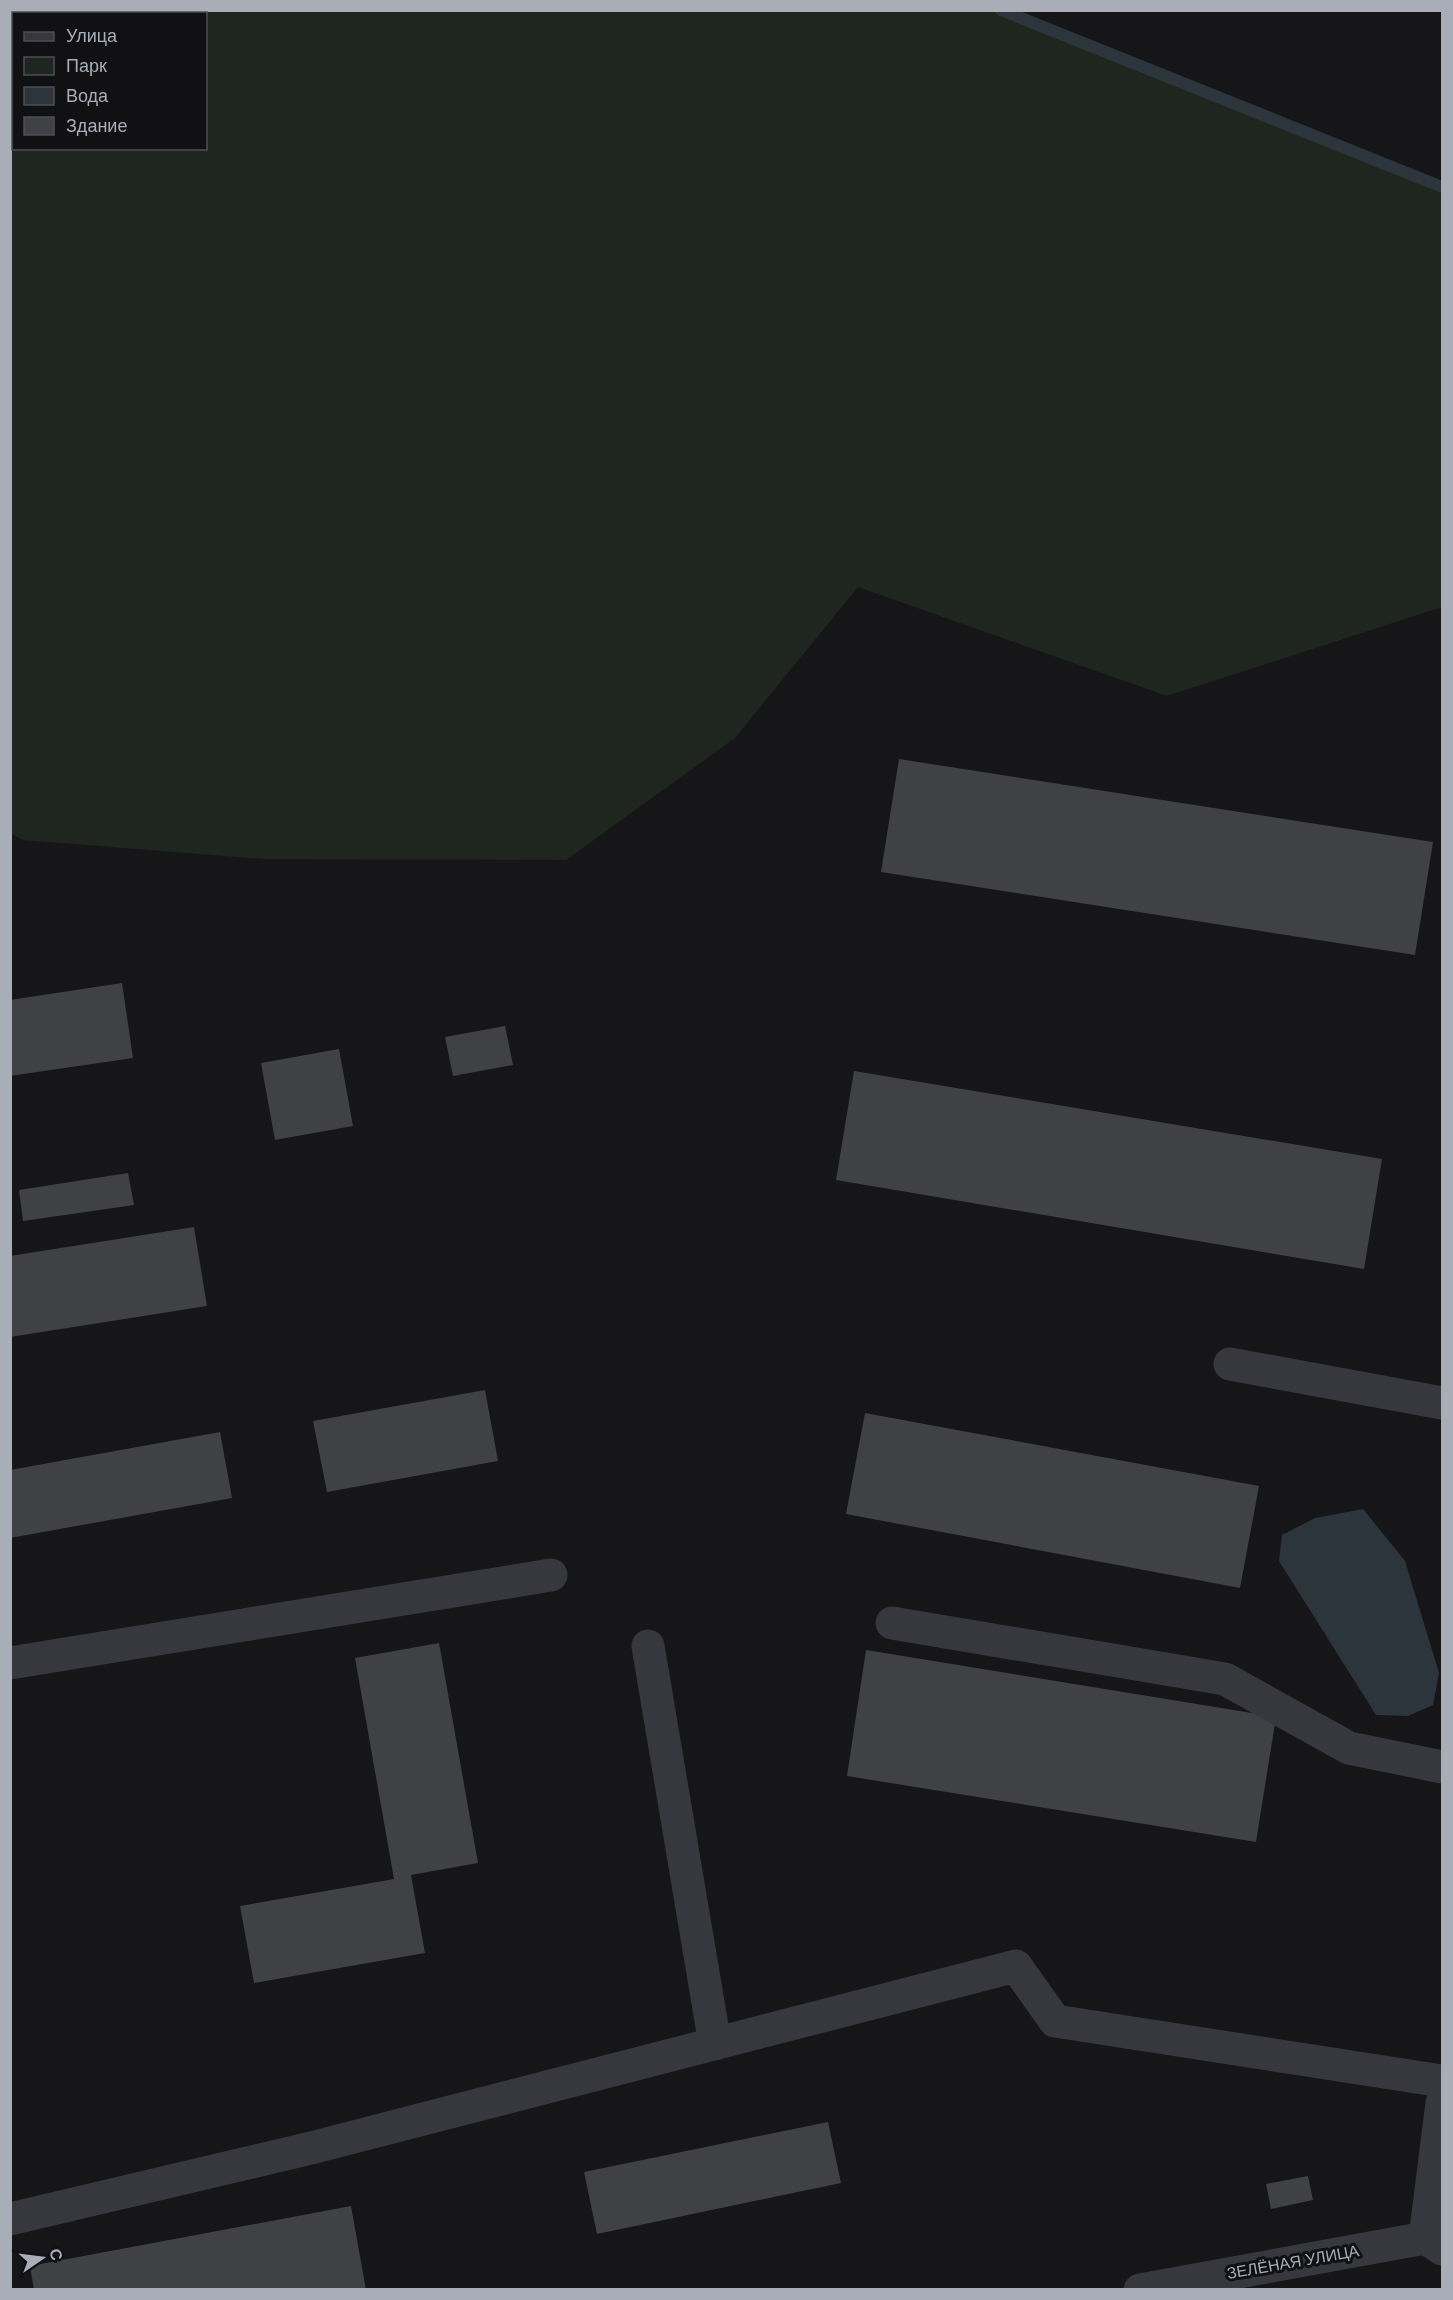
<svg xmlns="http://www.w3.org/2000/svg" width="1453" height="2300" font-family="Arial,sans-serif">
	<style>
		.green { fill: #1e261f; fill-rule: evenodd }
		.water { fill: #2c353c }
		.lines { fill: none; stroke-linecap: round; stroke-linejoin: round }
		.stream { stroke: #2c353c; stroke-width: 12 }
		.building { fill: #404145 }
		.minor { stroke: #37383d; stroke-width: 33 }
		.labels { text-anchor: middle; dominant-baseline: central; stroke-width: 6; stroke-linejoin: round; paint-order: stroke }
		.street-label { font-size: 16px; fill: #a8adb8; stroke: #111113 }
	</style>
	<rect width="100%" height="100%" fill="#161618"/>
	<path class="green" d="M11 10 996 11 1442 191V607L1167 696 858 587 735 738 566 860 263 859 23 840 10 833ZM14 14H206V148H14Z"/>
	<path class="water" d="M1363 1509 1405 1561 1439 1673 1433 1705 1408 1716 1376 1715 1279 1561 1282 1535 1315 1518Z"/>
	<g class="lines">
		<path class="stream" d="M1001 10 1442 187"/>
	</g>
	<path class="building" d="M899 759 1433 842 1415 955 881 872Z
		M122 983 133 1058 10 1076V1000Z
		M505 1026 513 1065 453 1076 445 1037Z
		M339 1049 353 1126 275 1140 261 1063Z
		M854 1071 1382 1159 1364 1269 836 1180Z
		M128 1173 134 1205 23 1221 19 1190Z
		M194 1227 207 1306 10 1337V1256Z
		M485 1390 498 1461 327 1492 313 1421Z
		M865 1413 1259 1486 1240 1588 846 1514Z
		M220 1432 232 1498 10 1538V1470Z
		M439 1643 478 1863 411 1875 425 1953 254 1983 240 1906 394 1879 355 1658Z
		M866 1650 1276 1717 1256 1842 847 1776Z
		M828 2122 841 2183 597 2234 584 2172Z
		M1308 2176 1313 2200 1271 2209 1266 2184Z
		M351 2206 366 2290H34L30 2266Z"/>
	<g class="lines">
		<path class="minor" d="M1230 1364 1442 1403
			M892 1623 1225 1679 1349 1748 1442 1767
			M648 1646 715 2044
			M10 1663 551 1575
			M10 2219 311 2148 1016 1966 1055 2021 1442 2081
			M1425 2238 1442 2103
			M1140 2290 1425 2238 1442 2249"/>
	</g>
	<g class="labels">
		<g class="street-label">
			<text transform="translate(1293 2262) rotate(-10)">ЗЕЛЁНАЯ УЛИЦА</text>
		</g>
	</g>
	<rect width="1453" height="2300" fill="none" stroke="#a8adb8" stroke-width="24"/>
	<rect x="12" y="12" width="195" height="138" fill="#111113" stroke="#4d4f55" stroke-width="1.5"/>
	<rect x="24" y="32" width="30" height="9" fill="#37383d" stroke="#4d4f55" stroke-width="1.5"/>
	<text x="66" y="42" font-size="18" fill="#a8adb8">Улица</text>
	<rect x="24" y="57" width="30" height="18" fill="#1e261f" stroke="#4d4f55" stroke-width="1.5"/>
	<text x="66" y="72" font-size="18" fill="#a8adb8">Парк</text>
	<rect x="24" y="87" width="30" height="18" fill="#2c353c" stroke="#4d4f55" stroke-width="1.5"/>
	<text x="66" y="102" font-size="18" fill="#a8adb8">Вода</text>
	<rect x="24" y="117" width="30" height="18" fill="#404145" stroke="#4d4f55" stroke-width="1.5"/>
	<text x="66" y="132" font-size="18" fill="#a8adb8">Здание</text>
	<g transform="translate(42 2258) rotate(76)" stroke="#111113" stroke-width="4.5" paint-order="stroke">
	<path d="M0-4.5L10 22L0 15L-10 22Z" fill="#a8adb8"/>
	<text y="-9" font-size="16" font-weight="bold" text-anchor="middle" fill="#a8adb8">С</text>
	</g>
</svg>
